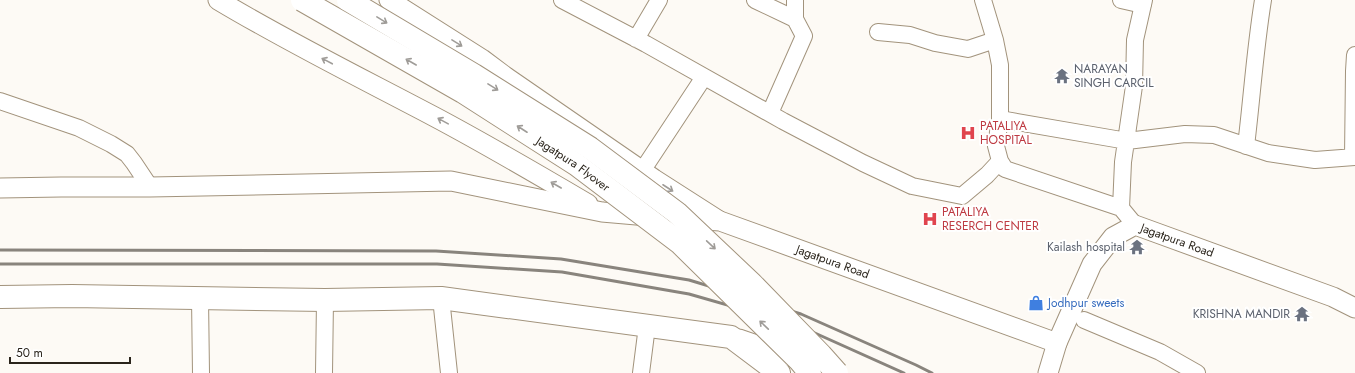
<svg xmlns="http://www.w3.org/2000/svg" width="1355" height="373" font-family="Jost,sans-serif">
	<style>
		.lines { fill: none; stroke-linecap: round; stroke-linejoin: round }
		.minor-casing { stroke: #a2937c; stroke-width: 18 }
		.tertiary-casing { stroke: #a2937c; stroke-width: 21 }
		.secondary-casing { stroke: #a2937c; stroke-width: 24 }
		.minor { stroke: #fff; stroke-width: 16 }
		.tertiary { stroke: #fff; stroke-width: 19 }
		.secondary { stroke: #fff; stroke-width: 22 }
		.rail { stroke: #89847d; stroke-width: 3 }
		.secondary-bridge-casing { stroke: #a2937c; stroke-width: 24; stroke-linecap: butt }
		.secondary-bridge { stroke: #fff; stroke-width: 22 }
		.oneway { stroke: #9f9c98 }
		.labels { text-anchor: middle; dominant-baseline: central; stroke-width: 4; stroke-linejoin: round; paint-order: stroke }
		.worship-label { font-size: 12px; fill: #5b616d; stroke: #fff; text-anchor: end }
		.health-label { font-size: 12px; fill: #be3a42; stroke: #fff; text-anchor: start }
		.street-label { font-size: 12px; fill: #2a241b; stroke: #fff }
		.shop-label { font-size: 12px; fill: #366cbe; stroke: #fff; text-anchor: start }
	</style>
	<rect width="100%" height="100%" fill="#fdfaf5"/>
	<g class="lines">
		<defs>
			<path id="minor" d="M562 0 646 44 783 121 863 163 912 186 962 196 987 175 1000 161
				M755 0 795 19 804 36 770 113
				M983 0 995 40 1000 65V119L996 146 1000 161 1005 169 1121 208
				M1121 0 1143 5
				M795 19V0
				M878 32 910 35 935 43 968 49 995 40
				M636 39 659 0
				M0 101 79 128 111 144 127 154 134 163 150 187
				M1000 119 1127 141 1185 134 1214 135 1268 153 1315 160 1355 157
				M1246 146C1252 97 1255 49 1263 0
				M1353 157 1354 71 1355 55
				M634 179 642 171 704 77
				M1135 225 1121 208 1123 162 1134 86 1135 40 1144 0
				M200 298 201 373
				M441 298 449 373
				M1084 320 1160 352 1197 373
				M324 373 325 300
				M641 373 647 326"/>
			<g id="tertiary">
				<path d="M218 0C288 42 361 78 433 116 486 144 537 174 588 204"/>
				<path d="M389 0 482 59 506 77 654 179 718 220"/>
				<path d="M0 188 61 187H150L451 181 602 212 648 216"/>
				<path id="s1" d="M675 218 720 221 1057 343 1092 264 1113 237 1135 225 1333 297 1355 308"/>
				<path d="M739 339 798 359"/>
				<path d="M1048 373 1057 343"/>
			</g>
			<path id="secondary" d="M0 297 72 296 325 300 441 298 731 337 779 373"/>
		</defs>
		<use href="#minor" class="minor-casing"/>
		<use href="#tertiary" class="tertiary-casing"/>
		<use href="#secondary" class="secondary-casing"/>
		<use href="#minor" class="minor"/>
		<use href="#tertiary" class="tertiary"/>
		<use href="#secondary" class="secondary"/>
		<path class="rail" d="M0 250 436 251 561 259 689 280 801 314 916 365 932 373
			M0 264H437L562 272 689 294 797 325 904 373"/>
		<defs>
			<g id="secondary-bridge">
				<path id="s2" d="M302 0 463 92 577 165 680 243 800 361 810 373"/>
				<path d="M348 0 474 75 590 148 677 213 752 284 821 355 837 373"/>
			</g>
		</defs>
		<use href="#secondary-bridge" class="secondary-bridge-casing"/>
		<use href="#secondary-bridge" class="secondary-bridge"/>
	</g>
	<defs><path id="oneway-shaft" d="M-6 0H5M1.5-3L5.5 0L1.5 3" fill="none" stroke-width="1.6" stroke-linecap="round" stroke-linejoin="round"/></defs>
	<g class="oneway">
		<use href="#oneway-shaft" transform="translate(382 20) rotate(31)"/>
		<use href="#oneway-shaft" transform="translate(457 43) rotate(32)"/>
		<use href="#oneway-shaft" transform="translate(327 61) rotate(-152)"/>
		<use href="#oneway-shaft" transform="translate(411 62) rotate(-150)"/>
		<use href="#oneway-shaft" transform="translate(493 87) rotate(32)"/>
		<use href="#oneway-shaft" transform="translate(443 121) rotate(-151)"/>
		<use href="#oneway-shaft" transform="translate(522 129) rotate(-147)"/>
		<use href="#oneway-shaft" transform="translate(556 185) rotate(-150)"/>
		<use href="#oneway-shaft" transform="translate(668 188) rotate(33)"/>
		<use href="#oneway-shaft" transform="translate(711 245) rotate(43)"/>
		<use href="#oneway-shaft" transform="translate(764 325) rotate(-136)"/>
	</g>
	<defs>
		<symbol id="temple-bare" viewBox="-9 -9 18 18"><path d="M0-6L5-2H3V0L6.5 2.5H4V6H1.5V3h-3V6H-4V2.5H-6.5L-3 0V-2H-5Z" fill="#6b7280" stroke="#fff" stroke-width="2.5" paint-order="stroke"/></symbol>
		<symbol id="hospital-bare" viewBox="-9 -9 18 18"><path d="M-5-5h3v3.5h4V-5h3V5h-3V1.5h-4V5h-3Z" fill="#e0444e" stroke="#fff" stroke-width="2.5" paint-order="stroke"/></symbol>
		<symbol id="shop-bare" viewBox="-9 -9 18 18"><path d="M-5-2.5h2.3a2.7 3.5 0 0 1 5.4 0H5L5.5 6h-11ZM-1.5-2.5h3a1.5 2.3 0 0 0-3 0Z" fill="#3f7fe0" stroke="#fff" stroke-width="2.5" paint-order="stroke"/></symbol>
	</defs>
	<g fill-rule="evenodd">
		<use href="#temple-bare" x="1051" y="65" width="22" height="22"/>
		<use href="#hospital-bare" x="957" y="122" width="22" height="22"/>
		<use href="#hospital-bare" x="919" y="208" width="22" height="22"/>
		<use href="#temple-bare" x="1126" y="236" width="22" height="22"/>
		<use href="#shop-bare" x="1025" y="292" width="22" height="22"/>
		<use href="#temple-bare" x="1291" y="303" width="22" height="22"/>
	</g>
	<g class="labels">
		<g class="worship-label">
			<text x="1074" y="69" text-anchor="start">NARAYAN<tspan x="1074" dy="14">SINGH CARCIL</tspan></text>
			<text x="1125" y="247">Kailash hospital</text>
			<text x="1290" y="314">KRISHNA MANDIR</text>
		</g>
		<g class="health-label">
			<text x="980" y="126">PATALIYA<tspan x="980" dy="14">HOSPITAL</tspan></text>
			<text x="942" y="212">PATALIYA<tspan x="942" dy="14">RESERCH CENTER</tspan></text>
		</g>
		<g class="street-label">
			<text stroke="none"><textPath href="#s2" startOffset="317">Jagatpura Flyover</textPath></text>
			<text stroke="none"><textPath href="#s1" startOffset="594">Jagatpura Road</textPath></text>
			<text stroke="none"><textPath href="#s1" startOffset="165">Jagatpura Road</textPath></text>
		</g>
		<g class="shop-label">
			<text x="1048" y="303">Jodhpur sweets</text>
		</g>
	</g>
	<path d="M10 357v6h120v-6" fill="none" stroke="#2a241b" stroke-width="2"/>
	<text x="16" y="357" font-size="12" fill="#2a241b" stroke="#ffffff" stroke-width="3" paint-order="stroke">50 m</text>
</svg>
